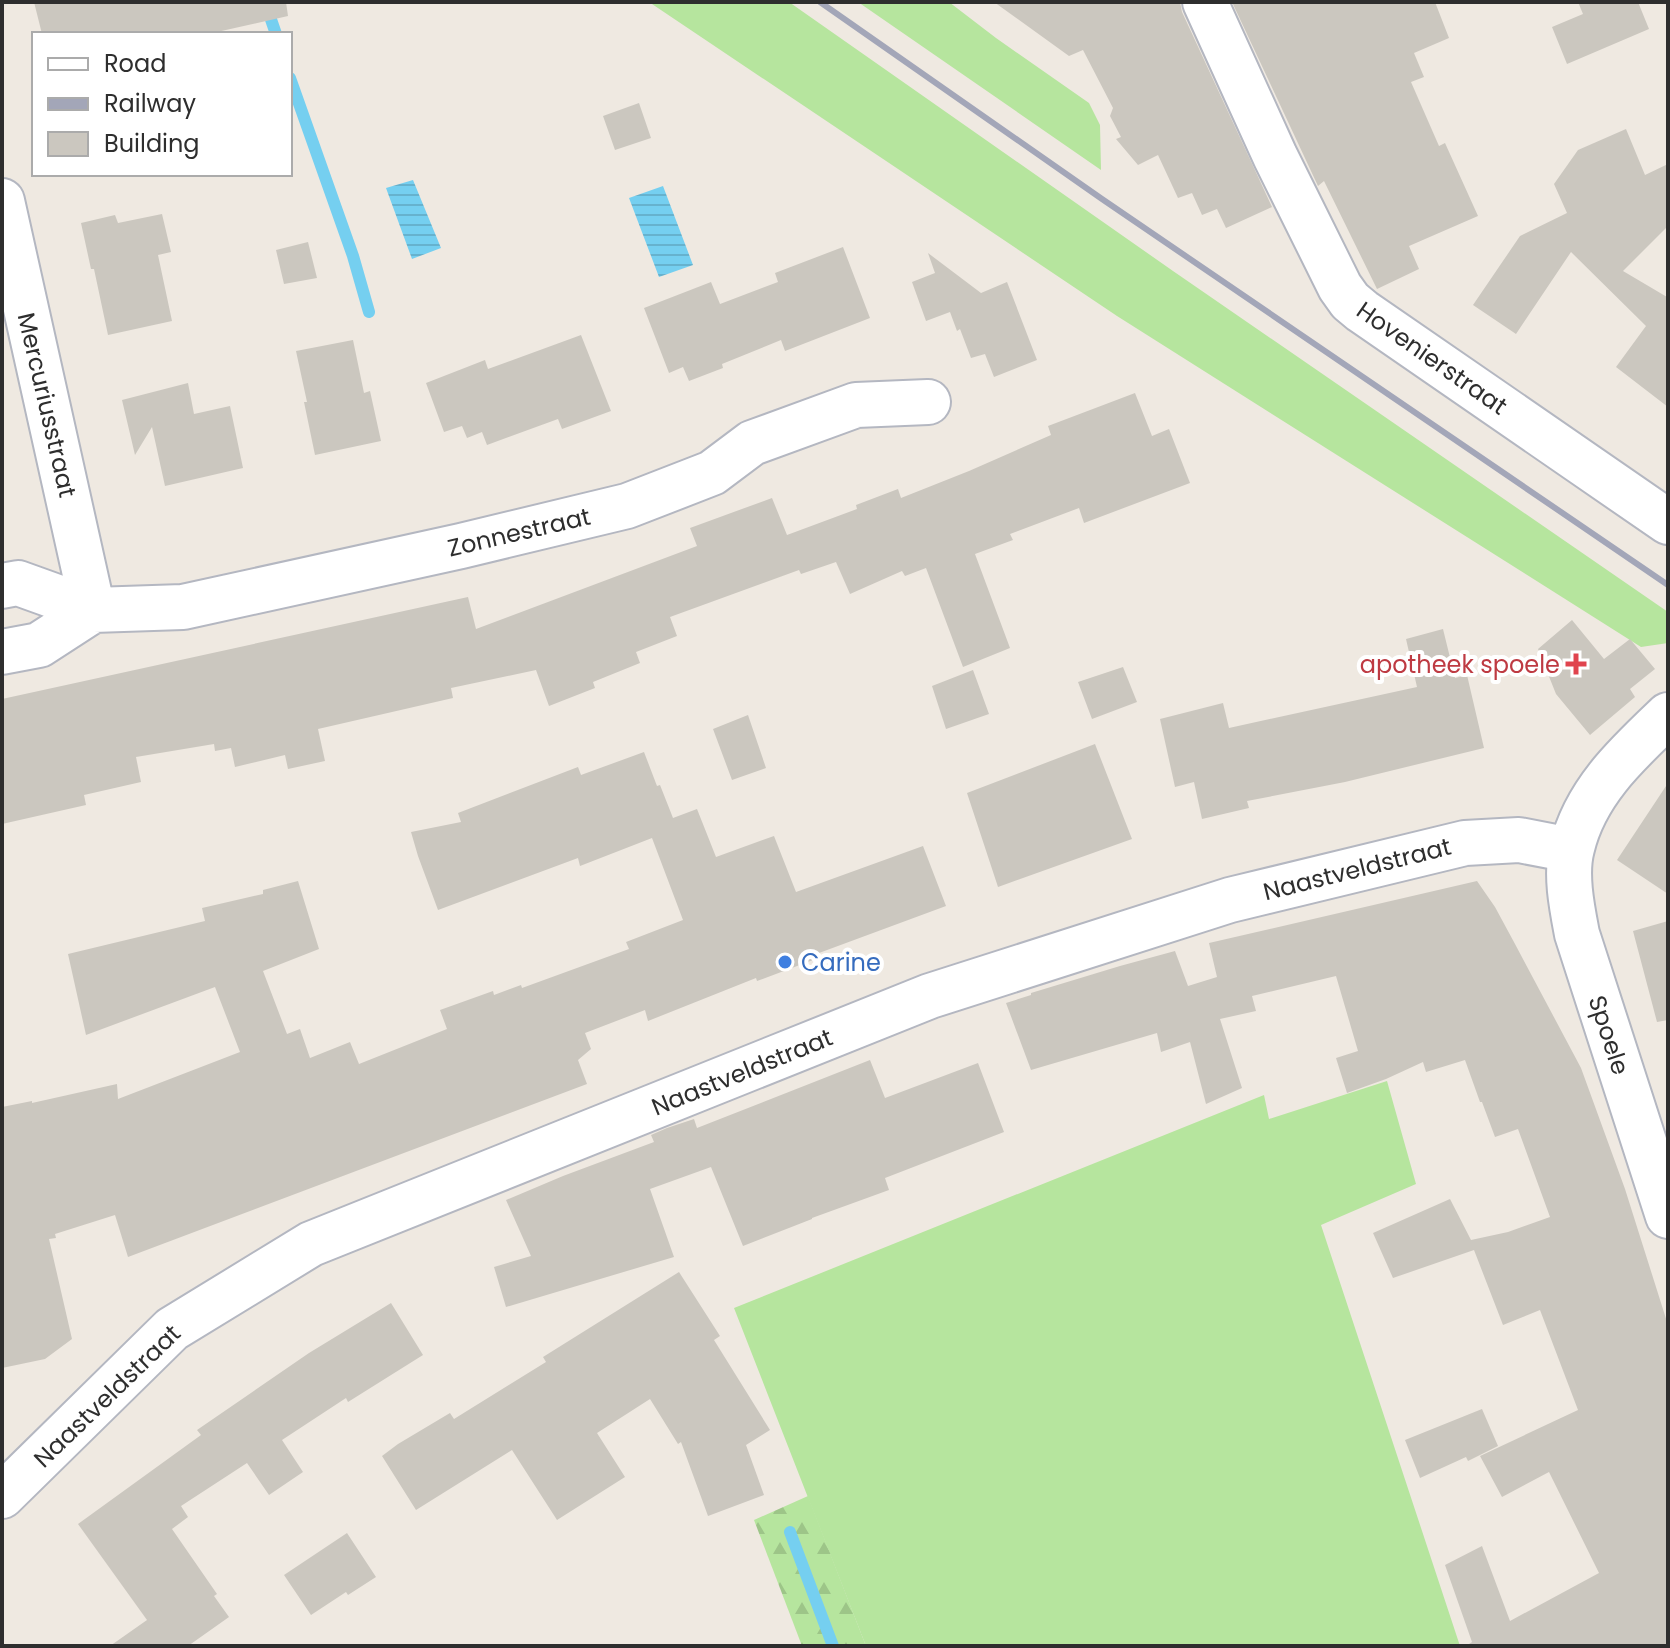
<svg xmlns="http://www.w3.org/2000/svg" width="1670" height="1648" font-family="Poppins,sans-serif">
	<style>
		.grass { fill: #b6e59e }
		.forest { fill: url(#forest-firs) }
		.water { fill: url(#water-rules) }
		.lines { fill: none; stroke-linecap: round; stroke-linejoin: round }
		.stream { stroke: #75cff0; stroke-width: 12 }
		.building { fill: #cbc7bf }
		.minor-casing { stroke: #b4b7c1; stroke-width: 48 }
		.minor { stroke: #fff; stroke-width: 44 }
		.rail { stroke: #a3a6b8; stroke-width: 6 }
		.health-dot { fill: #e0444e; stroke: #fff; stroke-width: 3 }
		.shop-dot { fill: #3f7fe0; stroke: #fff; stroke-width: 3 }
		.labels { text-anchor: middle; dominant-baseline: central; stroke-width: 8; stroke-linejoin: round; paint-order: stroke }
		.street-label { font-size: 24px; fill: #2e2e2e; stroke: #fff }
		.health-label { font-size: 24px; fill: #be3a42; stroke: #fff; text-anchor: end }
		.shop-label { font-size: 24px; fill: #366cbe; stroke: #fff; text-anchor: start }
	</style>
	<defs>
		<pattern id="forest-firs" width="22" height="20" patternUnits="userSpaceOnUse" patternTransform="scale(2)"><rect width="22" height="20" fill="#b6e59e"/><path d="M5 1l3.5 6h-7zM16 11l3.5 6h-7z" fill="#9dc588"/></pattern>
		<pattern id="water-rules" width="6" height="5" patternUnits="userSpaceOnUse" patternTransform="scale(2)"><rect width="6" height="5" fill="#75cff0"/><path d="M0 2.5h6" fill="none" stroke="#66b2ce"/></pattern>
	</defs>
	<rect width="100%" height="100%" fill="#efe9e1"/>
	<path class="grass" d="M649 2H789L1173 271 1668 612V643L1641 647 1117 316Z
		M858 2H949L996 38 1089 103 1100 125 1101 170Z
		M1387 1081 1416 1184 1321 1225 1460 1646H866L734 1308 1264 1095 1269 1119Z"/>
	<path class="forest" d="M808 1496 866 1646H802L754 1520Z"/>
	<path class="water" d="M413 180 441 248 412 259 386 188Z
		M663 186 693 265 659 277 629 198Z"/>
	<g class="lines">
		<path class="stream" d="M265 2 276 34
			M290 78 353 256 369 312
			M790 1532 833 1646"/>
	</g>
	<path class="building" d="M34 2H286L288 16 208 34H42Z
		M994 2H1180L1182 12 1272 207 1226 228 1217 209 1202 215 1192 193 1178 198 1158 155 1138 165 1116 139 1121 137 1110 116 1113 108 1083 50 1069 56Z
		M1232 2H1435L1449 38 1414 53 1424 77 1411 82 1439 146 1445 143 1478 216 1409 246 1419 269 1377 289 1324 181 1318 186Z
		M1578 2H1638L1649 29 1567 64 1552 27 1583 14Z
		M639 103 651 138 615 150 603 116Z
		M1626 129 1645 175 1668 164V226L1623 271 1667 297 1668 295V407L1616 367 1646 326 1571 252 1516 334 1473 305 1520 236 1567 213 1554 184 1578 150Z
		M162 214 171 252 158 255 172 321 108 335 94 269H91L81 223 115 215 118 223Z
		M308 242 317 278 284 284 276 250Z
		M843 247 870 318 785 351 781 340 722 364 723 368 689 381 683 367 669 373 644 308 711 282 720 304 778 282 775 273Z
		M928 253 981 293 1007 282 1037 360 994 377 985 354 971 358 960 329 957 331 950 312 926 321 912 282 935 273Z
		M581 335 611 411 562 429 558 419 487 445 482 432 467 438 462 426 444 432 426 383 485 360 488 369Z
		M353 340 364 393 370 391 381 441 315 455 304 402H307L296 351Z
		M188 383 194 414 230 406 243 468 165 486 152 427 135 455 122 400Z
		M1135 393 1152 436 1169 429 1190 483 1084 523 1079 508 1010 534 1013 540 975 554 1010 648 963 667 926 568 905 576 902 571 850 594 836 562 801 574 799 570 670 617 677 636 636 652 640 663 593 682 595 688 549 706 536 670 451 688 453 698 318 729 325 761 288 769 285 755 235 767 231 748 215 751 214 744 136 757 141 782 84 795 86 805 2 824V699L468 597 476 629 697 546 690 528 772 498 787 535 857 509 856 505 898 489 901 498 969 471 1051 435 1048 426Z
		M1572 620 1604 659 1630 639 1655 669 1630 689 1635 697 1590 735 1556 694 1538 649Z
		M1443 629 1455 678 1467 675 1484 748 1345 782 1247 801 1249 808 1202 819 1194 782 1175 787 1160 719 1223 703 1229 728 1417 687 1406 639Z
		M1123 667 1137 702 1092 719 1078 682Z
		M973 670 989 714 946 729 932 686Z
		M748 715 766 768 732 780 713 729Z
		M1095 744 1132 839 998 887 967 793Z
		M644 752 657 786 660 785 673 818 697 809 716 857 774 836 796 892 923 846 946 906 819 953 821 957 757 981 756 978 648 1021 645 1010 585 1033 591 1049 578 1060 587 1084 128 1257 115 1215 55 1234 56 1238 49 1239 72 1339 45 1359 2 1368V1107L32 1101V1103L117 1084 118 1099 240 1052 215 987 86 1035 68 954 205 921 202 908 263 894V890L298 881 319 949 263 971 287 1034 300 1029 310 1058 350 1042 359 1064 447 1029 440 1010 493 991 494 995 521 985 522 988 629 949 626 942 683 920 652 838 580 866 578 858 438 910 418 856 411 832 461 822 458 813 578 767 581 775Z
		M1668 783V894L1617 860Z
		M1477 881 1495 907 1515 944 1581 1068 1625 1189 1668 1325V1646H1466L1472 1642 1445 1565 1482 1546 1510 1621 1599 1573 1549 1472 1502 1497 1480 1456 1578 1410 1540 1310 1503 1325 1474 1250 1393 1278 1373 1233 1450 1199 1471 1240 1508 1232 1550 1217 1518 1129 1495 1137 1482 1102H1480L1465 1060 1426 1072 1423 1062 1386 1079 1347 1093 1336 1058 1358 1051 1336 976 1252 996 1256 1011 1220 1019 1242 1088 1206 1104 1190 1042 1161 1052 1157 1033 1031 1070 1006 1003 1031 995V993L1120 966 1175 951 1188 986 1217 977 1209 943Z
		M1668 921V1020L1657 1022 1633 931Z
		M870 1060 885 1098 978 1063 1004 1132 885 1178 889 1190 812 1218V1219L743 1246 711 1167 650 1189 674 1257 506 1307 494 1267 531 1256 506 1200 563 1176 654 1142 651 1135 667 1128 694 1119 697 1128Z
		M679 1272 720 1336 714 1340 770 1430 746 1445 764 1495 708 1516 681 1442 678 1444 650 1399 597 1433 625 1477 557 1520 512 1450 416 1510 382 1456 398 1444 450 1413 454 1419 546 1362 543 1357Z
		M391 1303 423 1355 348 1402 346 1398 282 1440 303 1472 269 1495 247 1463 181 1506 188 1517 172 1529 217 1594 214 1596 229 1617 188 1646H110L147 1620 78 1524 201 1435 197 1430 309 1353Z
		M1482 1409 1498 1446 1468 1461 1466 1457 1420 1478 1405 1440Z
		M347 1533 376 1577 348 1595 346 1592 311 1615 284 1575Z"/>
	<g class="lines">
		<defs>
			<path id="minor" d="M1205 2 1275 156 1340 287 1350 301 1362 311 1668 522
				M2 201 93 610
				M2 586 18 583 93 610 183 607 461 546 627 506 712 473 752 443 856 405 928 402
				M2 652 39 645 93 610
				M1668 715C1628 753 1585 792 1572 848 1565 874 1572 908 1577 934L1668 1216
				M2 1496 172 1329 311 1244 930 996 1230 900 1465 843 1519 840 1571 850"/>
		</defs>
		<use href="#minor" class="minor-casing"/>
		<use href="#minor" class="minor"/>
		<path class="rail" d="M820 2 1102 199 1668 585"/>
	</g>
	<path class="health-dot" d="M1572 652h8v8h8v8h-8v8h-8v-8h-8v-8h8z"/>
	<circle class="shop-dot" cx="785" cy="962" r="8"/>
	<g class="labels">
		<g class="street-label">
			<text transform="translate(1432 358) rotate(35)">Hovenierstraat</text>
			<text transform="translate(47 405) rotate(77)">Mercuriusstraat</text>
			<text transform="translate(519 532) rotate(-13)">Zonnestraat</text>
			<text transform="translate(1357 869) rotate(-14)">Naastveldstraat</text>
			<text transform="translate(1609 1035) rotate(72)">Spoele</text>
			<text transform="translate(742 1072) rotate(-22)">Naastveldstraat</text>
			<text transform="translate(107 1396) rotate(-44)">Naastveldstraat</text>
		</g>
		<g class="health-label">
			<text x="1560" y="664">apotheek spoele</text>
		</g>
		<g class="shop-label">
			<text x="801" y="962">Carine</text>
		</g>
	</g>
	<rect width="1670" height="1648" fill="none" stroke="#2e2e2e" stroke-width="8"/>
	<rect x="32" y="32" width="260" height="144" fill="#ffffff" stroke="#ababab" stroke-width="2"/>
	<rect x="48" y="58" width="40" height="12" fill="#ffffff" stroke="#ababab" stroke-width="2"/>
	<text x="104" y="72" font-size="24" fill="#2e2e2e">Road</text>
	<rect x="48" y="98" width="40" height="12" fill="#a3a6b8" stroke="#ababab" stroke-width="2"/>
	<text x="104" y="112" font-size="24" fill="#2e2e2e">Railway</text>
	<rect x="48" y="132" width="40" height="24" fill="#cbc7bf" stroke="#ababab" stroke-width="2"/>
	<text x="104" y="152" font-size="24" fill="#2e2e2e">Building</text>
</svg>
